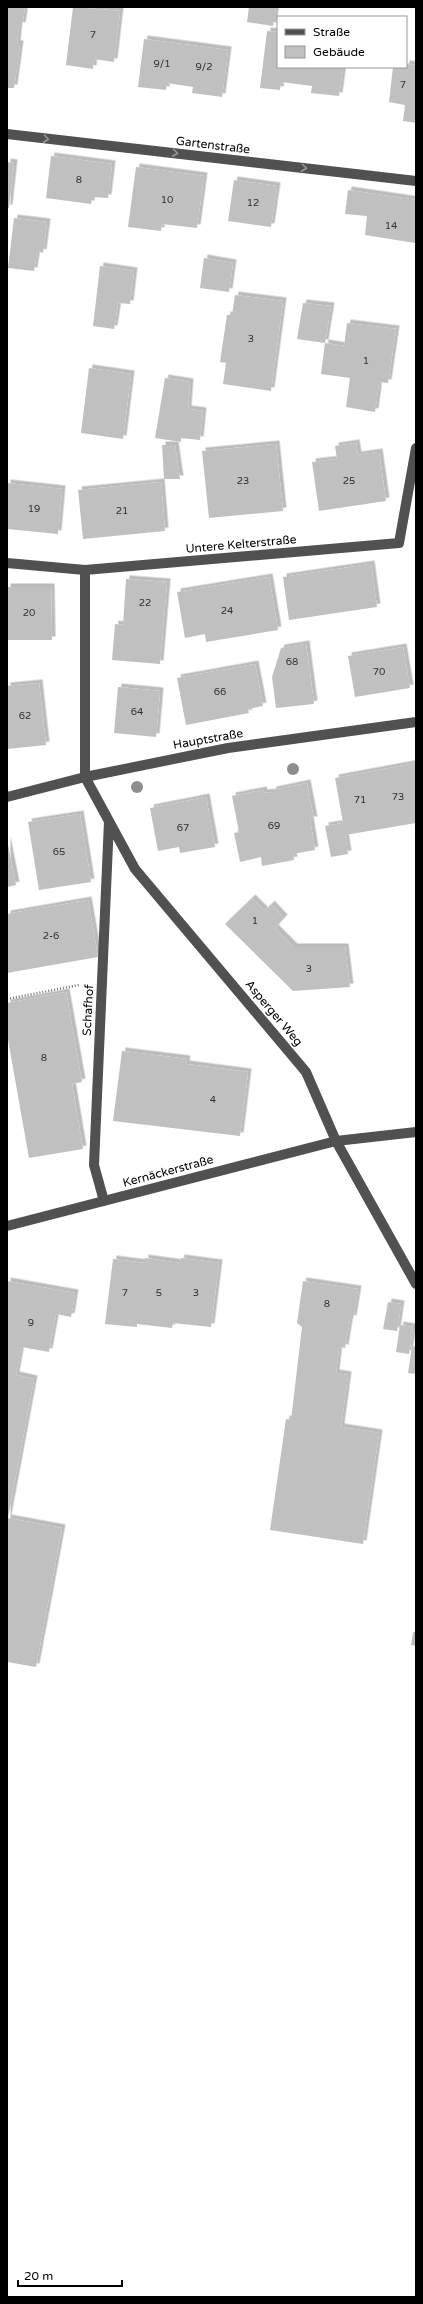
<svg xmlns="http://www.w3.org/2000/svg" width="423" height="2304" font-family="'Varela Round',sans-serif">
	<style>
		.building { fill: #c0c0c0; filter: url(#shadow) }
		.lines { fill: none; stroke-linecap: round; stroke-linejoin: round }
		.path { stroke: #737373; stroke-width: 2.5; stroke-dasharray: 1 2; stroke-linecap: butt }
		.minor { stroke: #515151; stroke-width: 10 }
		.tree { fill: #8d8d8d }
		.oneway { stroke: #979797 }
		.labels { text-anchor: middle; dominant-baseline: central; stroke-width: 3; stroke-linejoin: round; paint-order: stroke }
		.number-label { font-size: 10px; fill: #303030 }
		.street-label { font-size: 12px; fill: #000; stroke: #fff }
	</style>
	<defs>
		<filter id="shadow"><feDropShadow dx="3.5" dy="-3.5" stdDeviation="0" flood-color="#0004"/></filter>
	</defs>
	<rect width="100%" height="100%" fill="#fff"/>
	<path class="building" d="M7 7H25L22 26 19 25 17 44H20L14 88H7Z
		M73 7 120 11 114 62 94 59 93 69 66 65Z
		M249 7H276L273 26 247 22Z
		M267 31 278 32V67H343L339 96 311 93 312 86 281 82 280 90 260 88Z
		M144 39 228 50 222 97 192 93 193 87 167 83 166 90 138 87Z
		M406 64 416 65V123L403 121 405 105 389 102 393 67H406Z
		M51 156 112 164 108 198 92 197 91 204 46 198Z
		M7 162 14 163 9 208H7Z
		M136 167 204 176 197 228 162 224 161 231 128 227Z
		M234 180 277 186 271 227 228 221Z
		M348 190 416 200 415 243 365 235 367 216 345 214Z
		M14 218 47 222 43 253 37 251 34 271 8 268Z
		M204 258 233 263 229 292 200 288Z
		M100 266 134 271 130 304 118 303 114 329 93 326Z
		M235 295 283 301 271 391 223 384 226 363 220 362 227 315H232Z
		M303 303 331 306 325 343 344 346 347 323 396 329 388 383 379 382 375 412 346 407 350 378 321 374 325 343 297 339Z
		M89 368 131 374 123 439 81 433Z
		M165 378 190 382 188 409 203 411 200 440 181 438V442L155 438Z
		M356 443 358 455 379 452 386 501 319 511 312 462 337 459 335 446Z
		M276 444 283 511 209 518 202 451Z
		M162 445H175L180 479H164Z
		M161 482 165 531 83 539 78 490Z
		M7 483 62 489 58 534 7 529Z
		M371 564 377 607 289 620 283 577Z
		M269 577 278 630 206 642 205 634 185 638 177 592Z
		M126 579 167 582 160 664 112 660 115 624 123 625Z
		M7 587H51L52 640H7Z
		M306 644 314 704 276 708 272 677 281 648Z
		M403 647 410 688 355 697 348 656Z
		M255 664 263 706 248 709 249 713 186 725 177 678Z
		M39 683 46 745 7 749V686Z
		M118 687 160 691 156 737 114 733Z
		M416 763V823L345 835 348 854 331 857 325 826 343 823 335 778Z
		M307 783 314 820H310L315 850 293 854 294 860 262 866 261 857 240 862 234 833 239 832 232 796 263 790 264 793 273 792V790Z
		M206 797 215 847 180 853 179 847 158 851 150 808Z
		M80 814 91 882 39 890 28 822Z
		M7 840 16 885 7 887Z
		M252 898 265 911 271 904 284 918 275 928 294 947H345L350 987 293 991 225 924Z
		M88 900 98 957 7 973V914Z
		M66 992 82 1082 72 1084 83 1149 29 1158 7 1034V1003Z
		M122 1051 187 1059 186 1064 248 1072 240 1136 113 1121Z
		M145 1258 180 1263 181 1258 219 1263 211 1327 173 1323 172 1328 137 1324V1327L105 1324 113 1259 145 1263Z
		M7 1281 75 1293 71 1317 56 1314 49 1352 21 1347 16 1375 34 1379 8 1518 62 1528 36 1667 7 1662Z
		M303 1281 358 1289 353 1319 350 1318 345 1348 339 1347 336 1373 348 1375 341 1427 379 1433 363 1544 270 1530 286 1419 291 1420 302 1327 297 1323Z
		M388 1302 401 1304 397 1331 383 1329Z
		M400 1325 413 1327 409 1354 396 1352Z
		M412 1346 416 1347V1374L408 1373Z
		M413 1632H416V1646L411 1645Z"/>
	<g class="lines">
		<path class="path" d="M7 999 79 985"/>
		<path class="minor" d="M7 134 416 181
			M7 563 85 570 399 543 416 448
			M85 777 135 869 306 1072 336 1141 416 1284
			M85 777V570
			M7 797 85 777 228 748 416 722
			M104 1201 94 1165 109 821
			M7 1226 336 1141 416 1132"/>
	</g>
	<g class="tree">
		<circle cx="293" cy="769" r="6"/>
		<circle cx="137" cy="787" r="6"/>
	</g>
	<defs><path id="oneway-chevron" d="M-2-3.5L2.5 0L-2 3.5" fill="none" stroke-width="1.6" stroke-linecap="round" stroke-linejoin="round"/></defs>
	<g class="oneway">
		<use href="#oneway-chevron" transform="translate(46 139) rotate(7)"/>
		<use href="#oneway-chevron" transform="translate(175 153) rotate(7)"/>
		<use href="#oneway-chevron" transform="translate(304 168) rotate(7)"/>
	</g>
	<g class="labels">
		<g class="number-label">
			<text x="93" y="35">7</text>
			<text x="162" y="64">9/1</text>
			<text x="204" y="67">9/2</text>
			<text x="403" y="85">7</text>
			<text x="79" y="180">8</text>
			<text x="167" y="200">10</text>
			<text x="253" y="203">12</text>
			<text x="391" y="226">14</text>
			<text x="251" y="339">3</text>
			<text x="366" y="361">1</text>
			<text x="243" y="481">23</text>
			<text x="349" y="481">25</text>
			<text x="34" y="509">19</text>
			<text x="122" y="511">21</text>
			<text x="145" y="603">22</text>
			<text x="227" y="611">24</text>
			<text x="29" y="613">20</text>
			<text x="292" y="662">68</text>
			<text x="379" y="672">70</text>
			<text x="220" y="692">66</text>
			<text x="137" y="712">64</text>
			<text x="25" y="716">62</text>
			<text x="398" y="797">73</text>
			<text x="360" y="800">71</text>
			<text x="274" y="826">69</text>
			<text x="183" y="828">67</text>
			<text x="59" y="852">65</text>
			<text x="255" y="921">1</text>
			<text x="51" y="936">2-6</text>
			<text x="309" y="969">3</text>
			<text x="44" y="1058">8</text>
			<text x="213" y="1100">4</text>
			<text x="125" y="1293">7</text>
			<text x="159" y="1293">5</text>
			<text x="196" y="1293">3</text>
			<text x="327" y="1304">8</text>
			<text x="31" y="1323">9</text>
		</g>
		<g class="street-label">
			<text transform="translate(213 145) rotate(7)">Gartenstraße</text>
			<text transform="translate(241 544) rotate(-5)">Untere Kelterstraße</text>
			<text transform="translate(208 739) rotate(-10)">Hauptstraße</text>
			<text transform="translate(88 1010) rotate(-87)">Schafhof</text>
			<text transform="translate(274 1013) rotate(50)">Asperger Weg</text>
			<text transform="translate(168 1171) rotate(-15)">Kernäckerstraße</text>
		</g>
	</g>
	<rect width="423" height="2304" fill="none" stroke="#000000" stroke-width="16"/>
	<rect x="277" y="16" width="130" height="52" fill="#ffffff" stroke="#999999"/>
	<rect x="285" y="29" width="20" height="6" fill="#515151" stroke="#999999"/>
	<text x="313" y="36" font-size="12" fill="#000000">Straße</text>
	<rect x="285" y="46" width="20" height="12" fill="#c0c0c0" stroke="#999999"/>
	<text x="313" y="56" font-size="12" fill="#000000">Gebäude</text>
	<path d="M18 2280v6h104v-6" fill="none" stroke="#000000" stroke-width="2"/>
	<text x="24" y="2280" font-size="12" fill="#000000" stroke="#ffffff" stroke-width="3" paint-order="stroke">20 m</text>
</svg>
